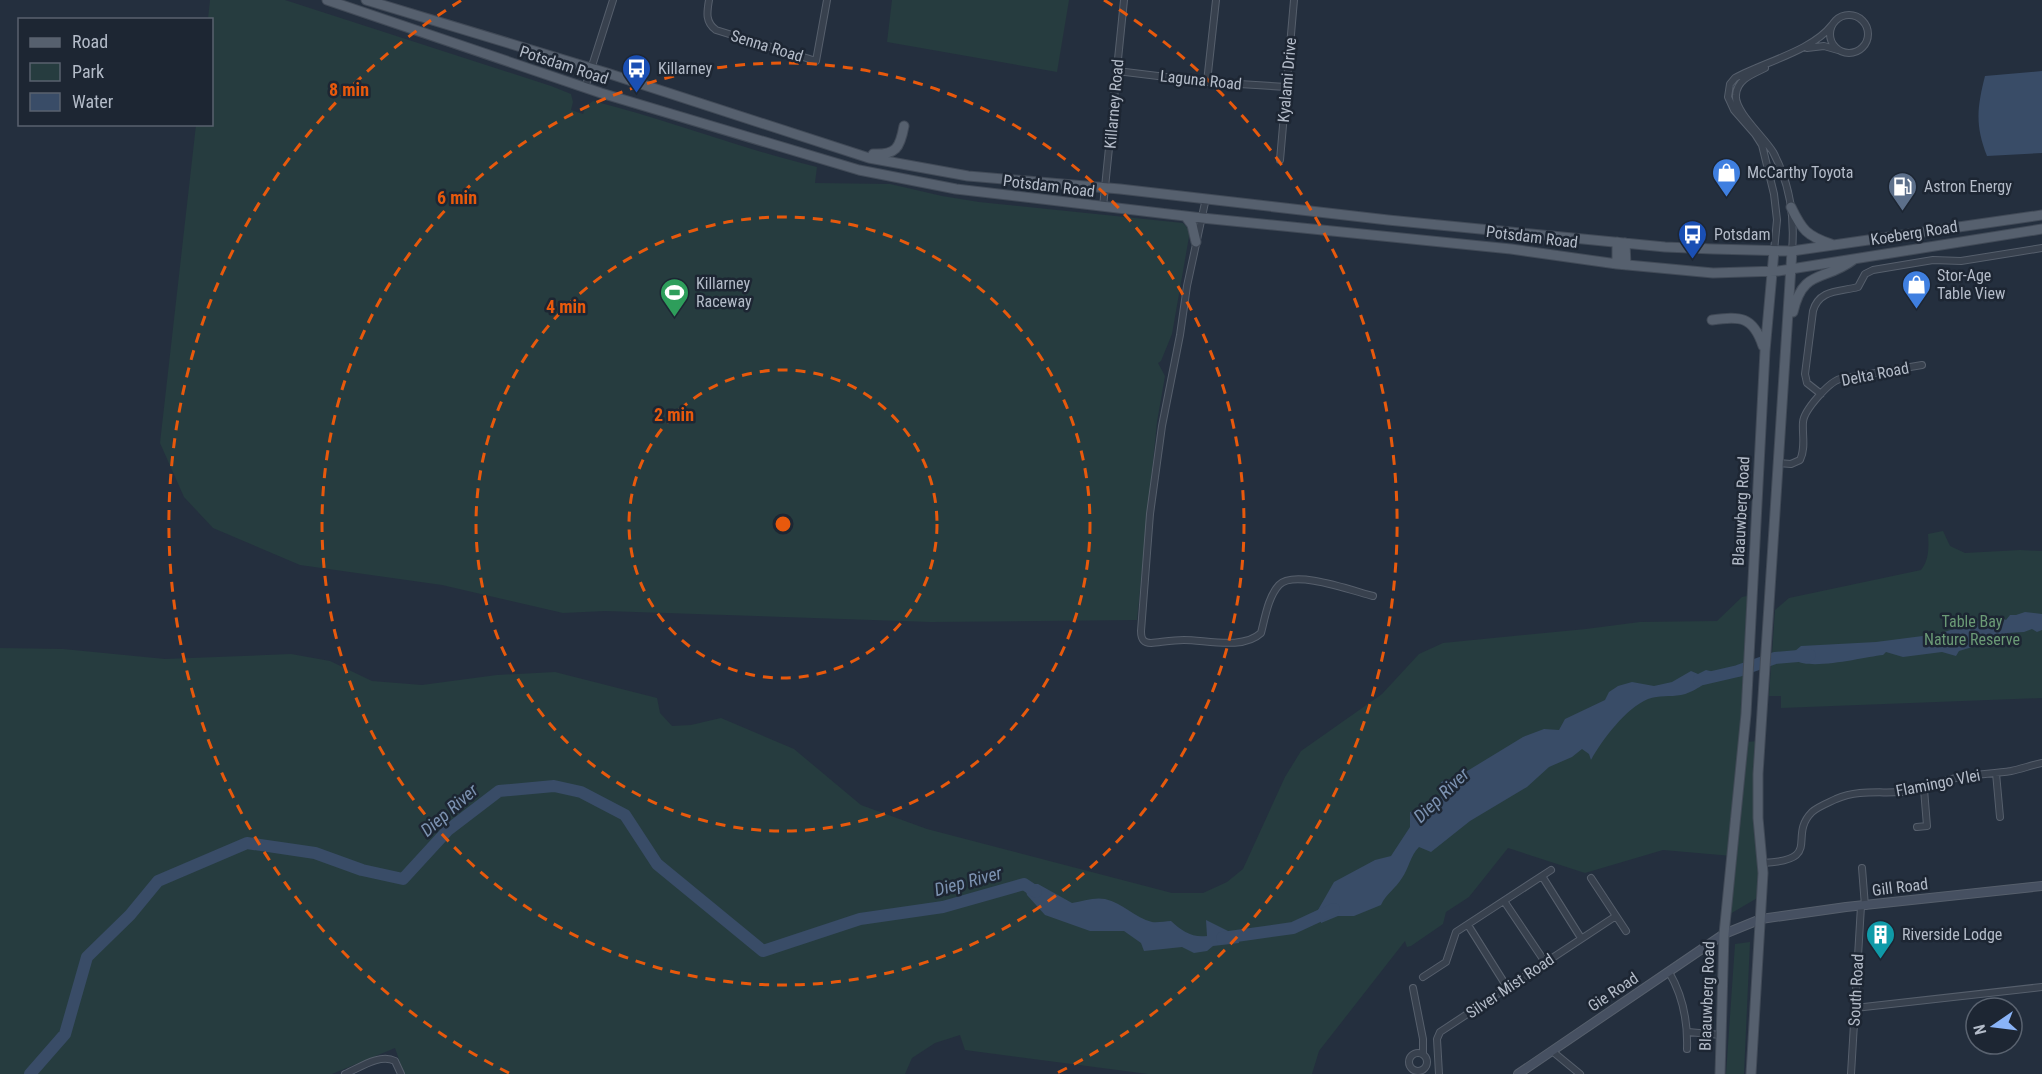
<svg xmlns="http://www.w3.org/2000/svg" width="2042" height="1074" font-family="'Roboto Condensed',sans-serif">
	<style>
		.green { fill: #263c3f }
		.water { fill: #394c67 }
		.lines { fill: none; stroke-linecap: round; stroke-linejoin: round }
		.river { stroke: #394c67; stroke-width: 12 }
		.street-casing { stroke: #565f6c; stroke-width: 8 }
		.secondary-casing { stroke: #565f6c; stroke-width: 10 }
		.primary-casing { stroke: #414a57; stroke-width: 11 }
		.street { stroke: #38414e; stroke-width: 6 }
		.secondary { stroke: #465061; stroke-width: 8 }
		.primary { stroke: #56606e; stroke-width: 9 }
		.ring { fill: none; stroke: #e8590c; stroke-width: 3; stroke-dasharray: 10 8 }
		.labels { text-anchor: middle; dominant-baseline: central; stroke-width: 5; stroke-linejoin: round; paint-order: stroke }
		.street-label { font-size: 16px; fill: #b4bcc9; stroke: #1d2633 }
		.poi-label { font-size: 16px; fill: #b4bcc9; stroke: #1d2633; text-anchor: start }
		.park-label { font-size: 16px; fill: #6b9a76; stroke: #1d2633 }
		.water-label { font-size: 18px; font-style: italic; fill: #7c92b1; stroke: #1d2633 }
		.centre { fill: #e8590c; stroke: #1d2633; stroke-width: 3 }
		.ring-label { font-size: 18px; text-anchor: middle; font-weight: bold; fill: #e8590c; stroke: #1d2633; stroke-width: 5; stroke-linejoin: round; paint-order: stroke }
	</style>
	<rect width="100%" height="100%" fill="#242f3e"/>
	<path class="green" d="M210 0H285L551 86 571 94 573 102 571 110 583 114 586 106 593 101C669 120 742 149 817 167L815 183 890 184 942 196 979 202 1183 223 1190 231 1172 334 1161 361 1158 363 1165 376 1157 422 1137 620 931 622 605 611 563 613 442 585 300 565 213 528 184 497 160 443 196 125 212 124V20L208 19Z
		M892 0H1069L1057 72 887 42Z
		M1943 531 1950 546 1965 553 2020 550 2042 551V698L1781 708V696H1769L1775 610 1789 598 1921 570C1929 561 1929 546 1928 534Z
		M1752 595 1732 856 1663 850 1585 873 1508 848 1469 897 1446 912 1443 924 1411 946 1407 947 1405 941 1319 1051 1312 1074H1148L965 1050 960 1035 935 1043 912 1058 905 1074H404L395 1048 332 1074H0V648L63 649 165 659 291 654 330 661 372 681 422 685 497 675 555 672 657 698 660 713 672 726 691 725 721 718 794 749 861 805 927 829 1172 893H1203L1227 882 1243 869 1285 777 1301 751 1382 694 1419 654 1443 643 1586 629 1640 622 1717 621 1742 597Z
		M1758 741 1760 866 1759 897 1730 914 1746 742Z
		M1750 942 1744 1074H1726L1735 944Z"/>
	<path class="water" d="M2042 71V153L1987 156C1975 125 1977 108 1985 76Z
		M2025 612 2042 614V630L2037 632 2032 629 2024 632 2007 633 2005 638 1981 641 1979 645 1959 651 1956 656 1942 652 1903 657 1886 652 1883 655C1863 657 1811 671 1795 660V651L1801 646 1876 642 1938 634 1963 626H1974L1976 621 1998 616 2006 620 2010 615H2016Z
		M1706 670 1714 672C1709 683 1692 693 1681 695 1670 697 1659 695 1648 699 1626 708 1602 740 1591 760L1589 754 1582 749 1572 757 1549 767 1527 787 1470 821 1431 852 1419 847C1410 856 1409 868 1402 878 1396 888 1386 894 1381 905L1354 916H1338L1321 923 1318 910 1334 882 1375 860 1391 856 1410 827V812L1428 808 1441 797V782L1459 776 1523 737 1544 729 1559 730 1565 719 1605 700 1609 692 1618 686 1632 682 1654 686 1672 682 1691 671 1698 674Z
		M1024 884H1038L1072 903C1083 901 1094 897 1105 899 1123 903 1135 918 1152 922 1158 923 1165 921 1171 921 1182 931 1192 938 1207 936L1206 920 1238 936 1239 943 1213 946 1207 951 1194 953 1182 947 1144 951 1141 943 1124 931H1090L1045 915 1027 895Z"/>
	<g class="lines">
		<path class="river" d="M1699 680 1738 671 1775 658 1810 655
			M1222 938 1293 928 1334 909
			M30 1074 65 1034 87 957 130 915 158 881 247 843 315 853 362 870 403 879 448 830 499 791 554 786 581 792 625 815 657 864 763 951 860 919 943 907 1024 884 1036 892"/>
		<defs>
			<path id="street" d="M709 0C707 12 705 22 716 30L816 61 827 0
				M1830 34a19 19 0 1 1 38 0a19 19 0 1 1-38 0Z
				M1807 48 1824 46 1838 50
				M1765 68C1753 74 1737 79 1736 95 1734 111 1764 137 1773 152 1789 182 1795 217 1792 251
				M1117 71 1207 82 1286 87
				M1207 82 1216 0
				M585 88 613 0
				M1280 160 1294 0
				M1206 198 1187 286 1180 335 1162 426 1150 514 1141 631C1141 639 1143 643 1151 643 1162 642 1173 640 1184 640 1206 640 1243 650 1261 633 1265 618 1268 597 1279 585 1294 569 1353 591 1373 596
				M1103 207 1124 0
				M1774 251 1777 220 1774 194 1762 145 1755 134 1734 110 1728 97 1730 84 1735 78C1764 62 1812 51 1832 25
				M1821 394 1807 383 1805 374 1813 311C1819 289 1840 292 1858 287L1865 274 1873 270 1933 260 1961 261 2042 248
				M1778 463 1791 464 1800 460C1806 448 1802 434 1803 422 1804 410 1829 382 1840 379L1922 365
				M1996 773 2000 817
				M1917 827 1927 826 1924 789
				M1763 863C1824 860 1787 837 1812 812 1819 806 1828 803 1836 799 1862 788 1886 795 1913 791 1928 789 1941 781 1956 778 1974 774 1993 774 2011 771 2021 769 2032 765 2042 763
				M1862 868 1865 906
				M1542 876 1581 938
				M1591 878 1626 931
				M1504 901 1545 962
				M1468 925 1507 987
				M1669 972C1683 996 1688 1021 1687 1049
				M1423 977 1446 962 1456 932 1551 870
				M1413 988 1423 1039V1054
				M1855 1008 2042 987
				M1688 1032 1721 1035
				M1552 1051 1580 1074
				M1409 1062a9 9 0 1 1 18 0a9 9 0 1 1-18 0Z
				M345 1074C359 1068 380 1053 395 1061L401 1074
				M1439 1074 1437 1039 1440 1032 1616 916
				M1851 1074 1861 906"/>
			<path id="secondary" d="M1518 1074 1724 934 1761 919 1846 907 2042 886"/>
			<path id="primary" d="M327 0 601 93 859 170 956 189 1202 218 1511 249 1617 264 1713 273 1778 271 2042 229
				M366 0 607 73 869 158 968 176 1120 189 1388 220 1665 247 1713 249 1792 251 2042 215
				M873 154C896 155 900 148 904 126
				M1791 207C1802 230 1807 236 1831 244
				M1186 217 1192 225 1196 242
				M1625 243 1626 265
				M1617 264V242
				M1793 312C1803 268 1824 282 1853 260
				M1712 320C1740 316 1753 316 1763 346
				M1720 1074 1724 934 1746 714 1765 351 1774 251
				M1751 1074 1763 873 1758 818V774L1792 251"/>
		</defs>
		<use href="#street" class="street-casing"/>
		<use href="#secondary" class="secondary-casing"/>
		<use href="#primary" class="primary-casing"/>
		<use href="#street" class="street"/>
		<use href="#secondary" class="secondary"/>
		<use href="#primary" class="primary"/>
	</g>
	<g class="ring">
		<circle cx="783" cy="524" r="154"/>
		<circle cx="783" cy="524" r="307"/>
		<circle cx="783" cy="524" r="461"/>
		<path d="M509 1073A614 614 0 0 1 462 0M1104 0A614 614 0 0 1 1057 1073"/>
	</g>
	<defs>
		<symbol id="bus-pin" viewBox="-11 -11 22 30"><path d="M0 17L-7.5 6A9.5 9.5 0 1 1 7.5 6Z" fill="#1a4fb4" stroke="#1d2633"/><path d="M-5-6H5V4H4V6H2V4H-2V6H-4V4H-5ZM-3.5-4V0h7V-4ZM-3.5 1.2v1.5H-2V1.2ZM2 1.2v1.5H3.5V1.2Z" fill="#fff"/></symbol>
		<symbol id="shop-pin" viewBox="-11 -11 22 30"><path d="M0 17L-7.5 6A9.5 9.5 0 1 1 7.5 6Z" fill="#3f7fe0" stroke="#1d2633"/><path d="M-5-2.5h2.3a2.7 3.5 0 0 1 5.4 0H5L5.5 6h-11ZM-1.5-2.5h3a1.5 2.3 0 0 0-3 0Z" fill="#fff"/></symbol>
		<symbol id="fuel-pin" viewBox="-11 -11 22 30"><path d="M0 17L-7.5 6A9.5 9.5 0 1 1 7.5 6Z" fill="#5c6f8a" stroke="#1d2633"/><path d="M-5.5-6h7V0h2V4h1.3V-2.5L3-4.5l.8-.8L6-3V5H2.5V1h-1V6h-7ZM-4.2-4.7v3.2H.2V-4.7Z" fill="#fff"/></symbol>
		<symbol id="stadium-pin" viewBox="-11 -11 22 30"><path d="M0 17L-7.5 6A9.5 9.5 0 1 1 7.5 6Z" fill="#2e9e5b" stroke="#1d2633"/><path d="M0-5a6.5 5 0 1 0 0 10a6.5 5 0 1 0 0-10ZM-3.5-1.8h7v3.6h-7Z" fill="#fff"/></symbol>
		<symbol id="building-pin" viewBox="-11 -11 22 30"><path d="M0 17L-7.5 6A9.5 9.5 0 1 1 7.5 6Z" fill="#0f9aa8" stroke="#1d2633"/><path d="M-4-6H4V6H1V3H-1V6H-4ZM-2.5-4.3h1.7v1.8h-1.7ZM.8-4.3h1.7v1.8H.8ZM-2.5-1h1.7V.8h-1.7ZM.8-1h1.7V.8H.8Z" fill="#fff"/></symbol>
	</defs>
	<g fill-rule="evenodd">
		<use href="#bus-pin" x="620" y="52" width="33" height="45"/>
		<use href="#shop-pin" x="1710" y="156" width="33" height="45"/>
		<use href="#fuel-pin" x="1886" y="170" width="33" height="45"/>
		<use href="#bus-pin" x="1676" y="218" width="33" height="45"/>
		<use href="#shop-pin" x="1900" y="268" width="33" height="45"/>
		<use href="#stadium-pin" x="658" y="276" width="33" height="45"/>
		<use href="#building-pin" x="1864" y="918" width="33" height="45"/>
	</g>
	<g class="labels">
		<g class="street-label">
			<text transform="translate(767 46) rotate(17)">Senna Road</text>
			<text transform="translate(564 65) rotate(18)">Potsdam Road</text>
			<text transform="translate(1201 80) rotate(6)">Laguna Road</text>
			<text transform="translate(1287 80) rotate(-85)">Kyalami Drive</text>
			<text transform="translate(1114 104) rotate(-85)">Killarney Road</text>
			<text transform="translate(1049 186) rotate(7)">Potsdam Road</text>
			<text transform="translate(1914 233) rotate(-9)">Koeberg Road</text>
			<text transform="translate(1532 237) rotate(7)">Potsdam Road</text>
			<text transform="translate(1875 374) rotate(-11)">Delta Road</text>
			<text transform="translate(1741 511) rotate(-87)">Blaauwberg Road</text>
			<text transform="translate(1938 783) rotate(-11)">Flamingo Vlei</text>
			<text transform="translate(1900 887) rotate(-7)">Gill Road</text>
			<text transform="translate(1510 986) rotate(-34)">Silver Mist Road</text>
			<text transform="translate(1856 990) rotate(-87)">South Road</text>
			<text transform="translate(1613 992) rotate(-34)">Gie Road</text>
			<text transform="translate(1707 996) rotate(-88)">Blaauwberg Road</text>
		</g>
		<g class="poi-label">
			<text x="658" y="68">Killarney</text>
			<text x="1747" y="172">McCarthy Toyota</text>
			<text x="1924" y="186">Astron Energy</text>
			<text x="1714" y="234">Potsdam</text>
			<text x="1937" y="275">Stor-Age<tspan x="1937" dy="18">Table View</tspan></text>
			<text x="696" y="283">Killarney<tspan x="696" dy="18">Raceway</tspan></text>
			<text x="1902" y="934">Riverside Lodge</text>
		</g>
		<g class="park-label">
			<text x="1972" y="621">Table Bay<tspan x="1972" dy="18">Nature Reserve</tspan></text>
		</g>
		<g class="water-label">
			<text transform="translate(1441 795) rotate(-44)">Diep River</text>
			<text transform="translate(449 810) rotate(-41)">Diep River</text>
			<text transform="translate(968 881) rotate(-15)">Diep River</text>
		</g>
	</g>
	<circle cx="783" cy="524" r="9" class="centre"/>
	<g class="ring-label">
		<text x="349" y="96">8 min</text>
		<text x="457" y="204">6 min</text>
		<text x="566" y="313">4 min</text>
		<text x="674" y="421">2 min</text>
	</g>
	<rect x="18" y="18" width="195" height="108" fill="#1d2633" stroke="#59626f" stroke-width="1.5"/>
	<rect x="30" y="38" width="30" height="9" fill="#56606e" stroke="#59626f" stroke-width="1.5"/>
	<text x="72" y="48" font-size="18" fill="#b4bcc9">Road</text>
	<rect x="30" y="63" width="30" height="18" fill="#263c3f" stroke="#59626f" stroke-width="1.5"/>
	<text x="72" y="78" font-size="18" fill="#b4bcc9">Park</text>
	<rect x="30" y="93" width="30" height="18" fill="#394c67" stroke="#59626f" stroke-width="1.5"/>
	<text x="72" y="108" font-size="18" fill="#b4bcc9">Water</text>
	<g transform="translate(1994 1026) rotate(256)"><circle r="28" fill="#1d2633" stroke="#59626f" stroke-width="1.5"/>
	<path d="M0-4.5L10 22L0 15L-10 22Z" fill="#8ab4f8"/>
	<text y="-9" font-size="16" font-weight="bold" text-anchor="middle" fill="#b4bcc9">N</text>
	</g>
</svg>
